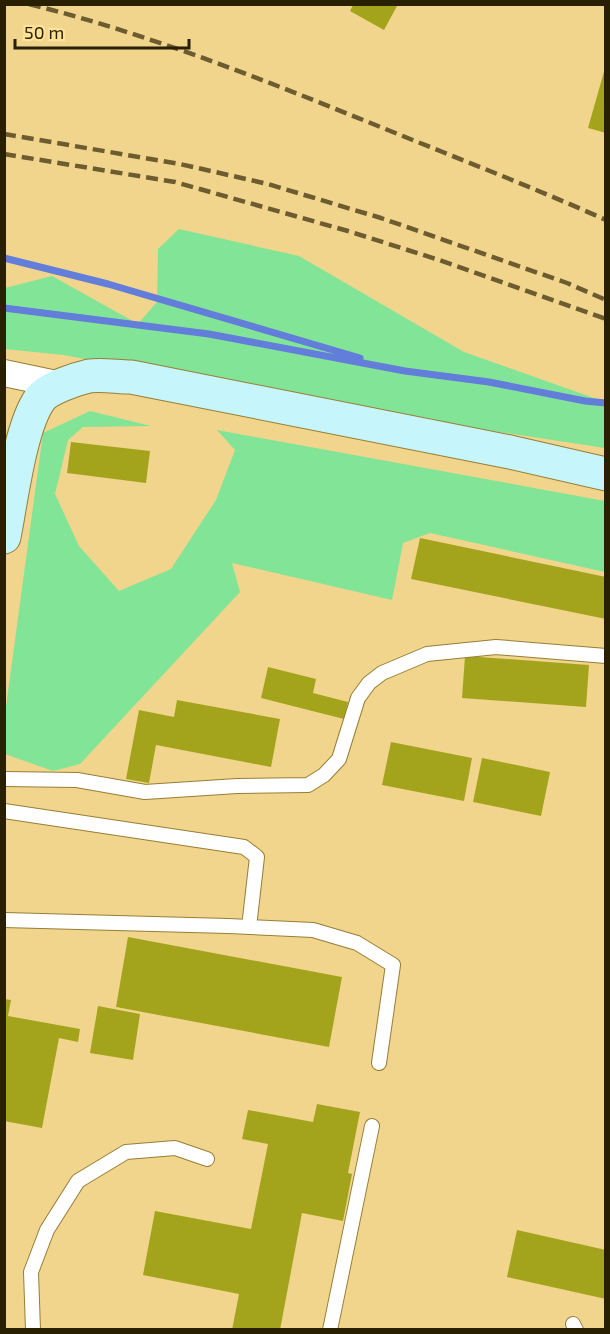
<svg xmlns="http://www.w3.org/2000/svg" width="610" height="1334" font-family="'Exo 2',sans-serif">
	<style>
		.green { fill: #82e496 }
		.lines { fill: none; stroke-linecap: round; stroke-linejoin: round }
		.stream { stroke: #627dda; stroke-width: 7 }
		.building { fill: #a4a41c }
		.lane-casing { stroke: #977e36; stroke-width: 16 }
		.street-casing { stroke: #977e36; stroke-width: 28 }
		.secondary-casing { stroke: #977e36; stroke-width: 35 }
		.lane { stroke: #fff; stroke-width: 14 }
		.street { stroke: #fff; stroke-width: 26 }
		.secondary { stroke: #c7f5fc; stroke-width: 33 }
		.rail { stroke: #6c5c30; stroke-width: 4.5; stroke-dasharray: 12 6; stroke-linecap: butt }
	</style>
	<rect width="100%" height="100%" fill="#f1d58d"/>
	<path class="green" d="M179 229 299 256 464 352 605 402V448L307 403 64 355 5 349V288L52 276 138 324 157 302 158 249Z
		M90 411 151 426 83 427 68 440 55 494 79 546 119 591 171 569 216 500 235 450 217 430 605 501V572L430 533 403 543 392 600 232 563 240 592 80 764 53 771 5 754V714L43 433Z"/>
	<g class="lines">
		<path class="stream" d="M4 258 108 284 360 358
			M4 308 209 334 405 371 489 382 585 401 606 403"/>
	</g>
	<path class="building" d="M353 5H393L397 6 384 30 350 11Z
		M605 68H606V133L588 128Z
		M71 442 150 451 146 483 67 473Z
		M420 538 606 577V619L411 579Z
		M465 656 589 665 586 707 462 698Z
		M268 667 316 679 313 693 348 702 344 719 261 698Z
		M177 700 280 719 271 767 156 745 149 783 126 779 139 710 174 717Z
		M391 742 472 758 464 801 382 785Z
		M482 758 550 772 541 816 473 802Z
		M128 937 342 977 329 1047 116 1007Z
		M4 999 11 1000 8 1016 80 1029 78 1042 59 1038 42 1128 4 1121Z
		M98 1006 140 1014 133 1060 90 1053Z
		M317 1104 360 1112 348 1173 352 1174 343 1221 302 1213 280 1330H232L239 1294 143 1275 155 1211 251 1229 268 1144 242 1139 248 1110 313 1122Z
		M517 1230 606 1250V1299L507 1277Z"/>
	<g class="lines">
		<defs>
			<path id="lane" d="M4 779 77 780 145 792 237 786 308 785 324 775 339 759 358 698 369 683 382 673 427 654 496 647 606 656
				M4 811 244 847 257 857 249 927
				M4 920 228 926 313 930 357 943 393 965 379 1063
				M573 1324 576 1330
				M33 1330 31 1272 47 1230 78 1181 126 1152 175 1148 207 1159
				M330 1330 372 1126"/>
			<path id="street" d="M4 373 61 385"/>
			<path id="secondary" d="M4 537C11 502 20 427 40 399 48 388 76 379 89 376 102 374 118 377 131 377L510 452 606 474"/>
		</defs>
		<use href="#lane" class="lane-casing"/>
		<use href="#street" class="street-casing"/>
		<use href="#secondary" class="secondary-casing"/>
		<use href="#lane" class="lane"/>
		<use href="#street" class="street"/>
		<use href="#secondary" class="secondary"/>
		<path class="rail" d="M29 4C149 34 264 80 378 126 454 157 530 186 606 220
			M4 134 180 164 268 184 381 218 567 283 606 300
			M4 154 175 182 348 231 439 260 606 319"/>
	</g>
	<rect width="610" height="1334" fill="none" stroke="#291f01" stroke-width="12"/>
	<path d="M15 39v9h174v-9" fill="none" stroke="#291f01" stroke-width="3"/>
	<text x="24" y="39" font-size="18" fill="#291f01" stroke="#fee29a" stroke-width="4.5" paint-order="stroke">50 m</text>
</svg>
